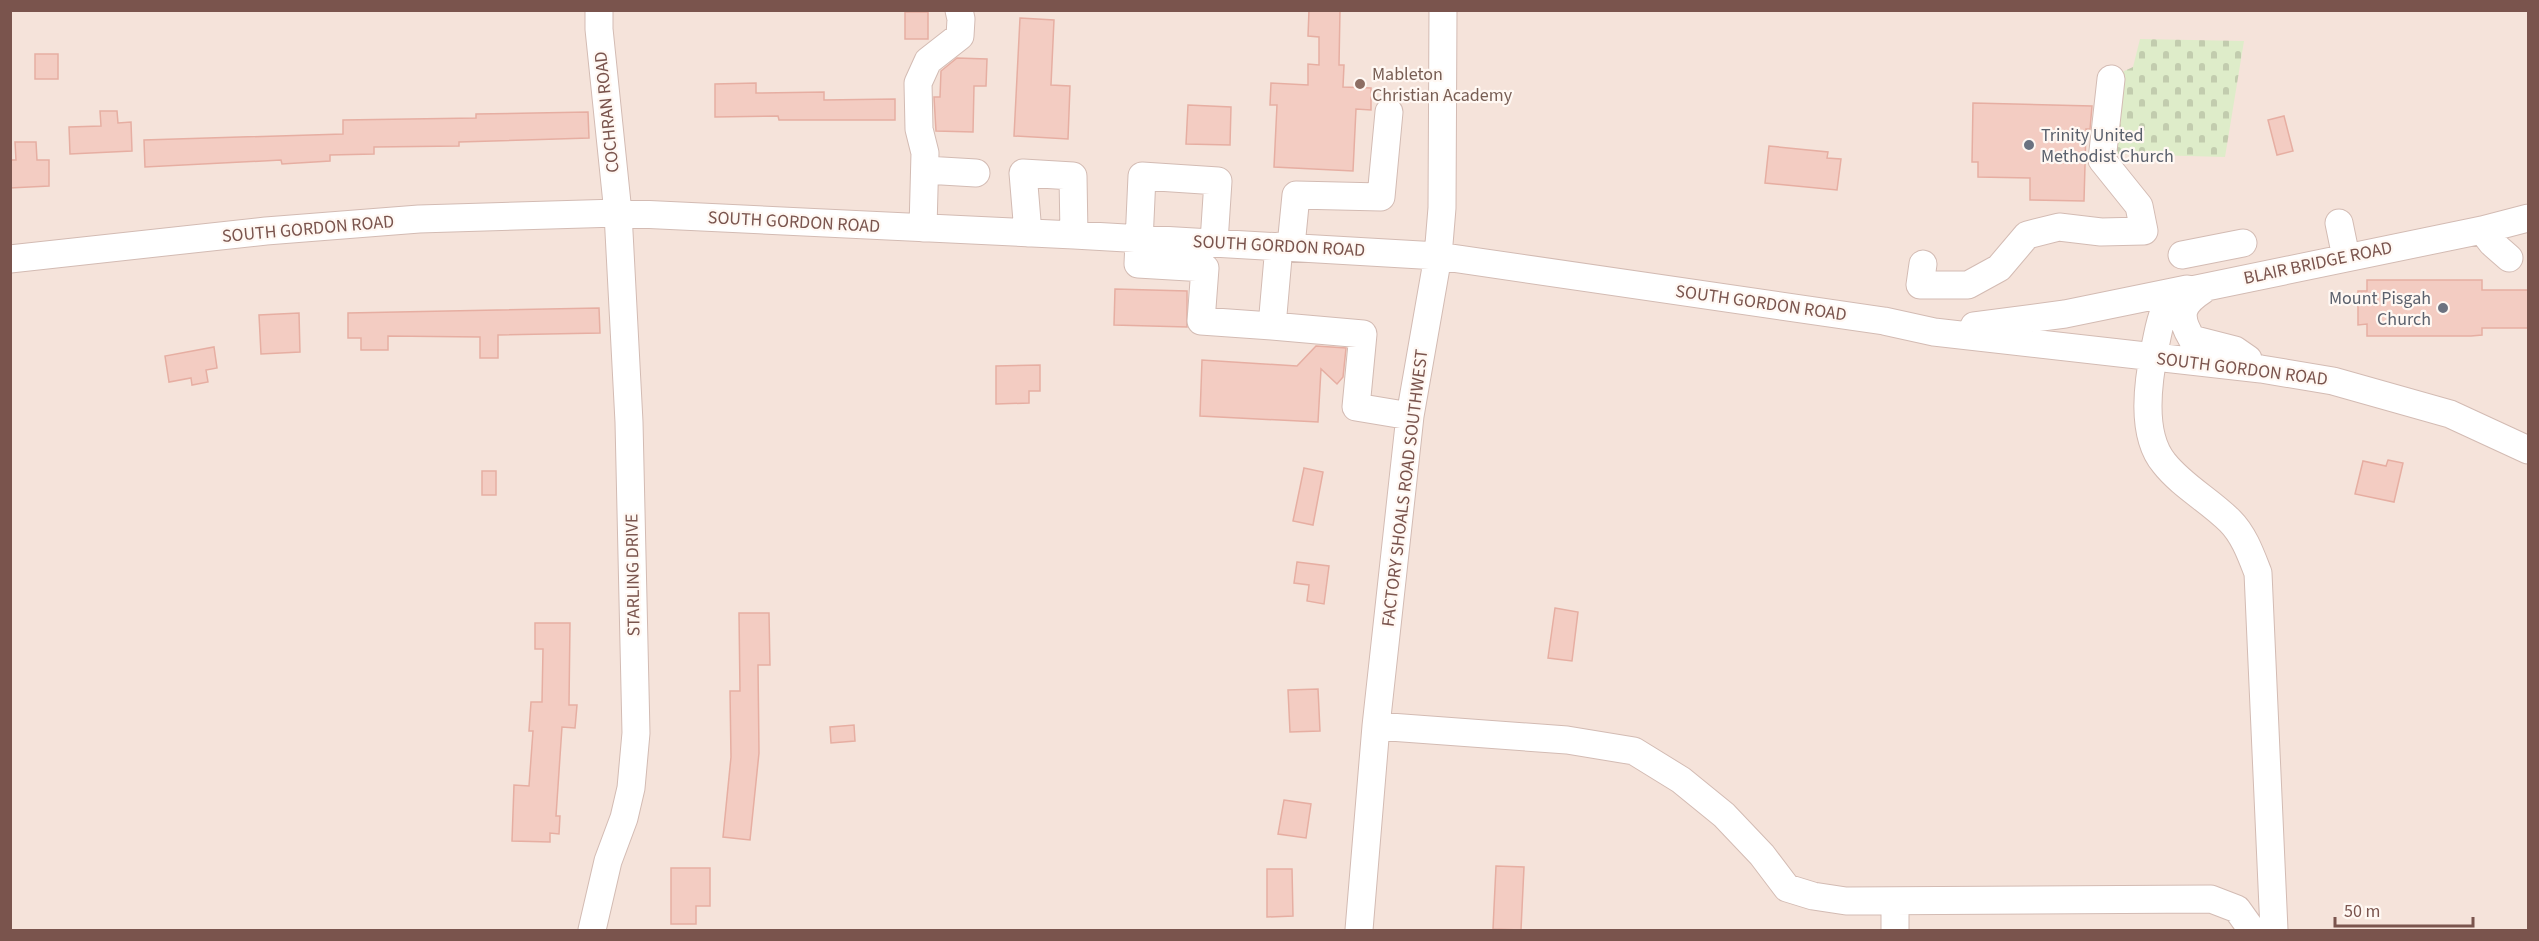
<svg xmlns="http://www.w3.org/2000/svg" width="2539" height="941" font-family="'Source Sans 3',sans-serif">
	<style>
		.residential { fill: #f5e3da }
		.cemetery { fill: url(#cemetery-stones) }
		.building { fill: #f3ccc2; stroke: #e6aea2; stroke-width: 1.5 }
		.lines { fill: none; stroke-linecap: round; stroke-linejoin: round }
		.minor-casing { stroke: #d3bbb3; stroke-width: 29 }
		.minor { stroke: #fff; stroke-width: 27 }
		.education-dot { fill: #8d6e63; stroke: #fff8f3; stroke-width: 2 }
		.worship-dot { fill: #6b7280; stroke: #fff8f3; stroke-width: 2 }
		.labels { text-anchor: middle; dominant-baseline: central; stroke-width: 4.5; stroke-linejoin: round; paint-order: stroke }
		.education-label { font-size: 18px; fill: #785e54; stroke: #fff8f3; text-anchor: start }
		.street-label { font-size: 18px; fill: #7a544d; stroke: #fff8f3 }
		.worship-label { font-size: 18px; fill: #5b616d; stroke: #fff8f3; text-anchor: start }
	</style>
	<defs>
		<pattern id="cemetery-stones" width="16" height="16" patternUnits="userSpaceOnUse" patternTransform="scale(1.5)"><rect width="16" height="16" fill="#deecc9"/><path d="M2 7V4a2 2 0 0 1 4 0v3zM10 15v-3a2 2 0 0 1 4 0v3z" fill="#c2ccae"/></pattern>
	</defs>
	<rect width="100%" height="100%" fill="#fdf3ec"/>
	<path class="residential" d="M11 11H2528V930H11Z"/>
	<path class="cemetery" d="M2140 39 2244 41 2225 157 2113 154 2122 72 2133 67Z"/>
	<path class="building" d="M1309 10H1340L1339 65H1344L1343 87 1371 88V110L1356 109 1353 171 1274 167 1277 105H1270L1271 83 1308 85V64L1319 65V37L1308 36Z
		M905 12H928V39H905Z
		M1020 18 1054 20 1051 85 1070 86 1068 139 1014 136Z
		M35 54H58V79H35Z
		M957 58 987 59 986 86H974L973 132 936 131 934 97H940L941 71Z
		M756 83V93L824 92V100L895 99V120H779L778 116 715 117V84Z
		M1973 103 2092 106 2090 129H2086L2084 201 2030 200V178L1978 177V162H1972Z
		M1188 105 1231 107 1230 145 1186 144Z
		M100 111H117L118 123 131 122 132 151 70 154 69 127 101 126Z
		M588 112 589 138 459 142V146L374 147V154L330 155V161L282 164 281 160 145 167 144 140 343 134V120L476 118V114Z
		M2284 116 2293 151 2277 155 2268 120Z
		M15 142H36L37 160H49V186L10 188V160H16Z
		M1769 146 1828 152 1827 158 1841 159 1837 190 1765 183Z
		M2367 280H2482V290H2529V328H2482V335L2471 336H2367V324L2358 325V291H2367Z
		M1115 289 1187 291V327L1114 325Z
		M599 308 600 333 498 335V358H480V337L388 336V350H361V338H348V313Z
		M299 313 300 352 261 354 259 315Z
		M1316 346 1346 348 1343 377 1337 384 1321 369 1318 422 1200 416 1202 360 1297 366Z
		M214 347 217 368 206 370 208 382 192 385 191 378 169 382 165 356Z
		M1040 365V391H1029V403L996 404V366Z
		M2388 460 2403 463 2394 502 2355 494 2363 461 2386 466Z
		M1304 468 1323 472 1313 525 1293 521Z
		M482 471H496V495H482Z
		M1297 562 1329 566 1324 604 1307 601 1309 585 1294 583Z
		M1555 608 1578 612 1572 661 1548 658Z
		M739 613H769L770 665H758L759 753 750 840 723 837 731 757 730 691H740Z
		M535 623H570L569 705H577L575 728 562 727 556 816H560L559 834 550 833V842L512 841 514 785 529 786 533 731H529L531 702H542L543 649H535Z
		M1318 689 1320 731 1290 732 1288 690Z
		M854 725 855 741 831 743 830 727Z
		M1284 800 1311 804 1306 838 1278 834Z
		M1496 866 1524 867 1521 930 1493 929Z
		M671 868H710V906H696V924H671Z
		M1267 869H1292L1293 916 1267 917Z"/>
	<g class="lines">
		<defs>
			<path id="minor" d="M925 170 976 173
				M2339 223 2346 257
				M923 228 925 153 919 129 918 83 928 61 960 36 961 19 959 10
				M2482 230 2492 243 2509 258
				M1028 233 1023 173 1073 176 1074 235
				M1214 242 1218 181 1142 176 1138 264 1205 268 1201 321 1272 326 1279 246
				M1291 246 1296 195 1381 197 1389 112
				M2182 255 2243 243
				M10 259 266 231 419 219 618 213 1074 235 1438 256 1884 321 1934 332 2261 369 2333 381 2450 414 2528 450
				M1923 264 1920 285H1968L1999 268 2027 235 2059 227 2101 232 2144 231 2139 206 2102 160 2111 79
				M2203 290C2180 305 2178 316 2192 339L2235 350 2248 359
				M1272 326 1363 334 1356 407 1410 416
				M1974 326 2065 314 2187 289
				M1376 726 1567 740 1634 751 1681 780 1724 815 1762 855 1787 888 1813 896 1846 901 2211 899 2237 909 2252 930
				M592 930 608 861 624 818 631 788 636 733 629 422 618 213 599 29V10
				M1359 930 1376 726 1410 416 1438 256 1442 208 1443 10
				M1895 930V901
				M2274 930 2258 573C2251 555 2244 535 2230 521 2209 500 2182 486 2164 463 2140 434 2148 381 2155 347 2160 325 2161 303 2182 292L2482 230 2528 218"/>
		</defs>
		<use href="#minor" class="minor-casing"/>
		<use href="#minor" class="minor"/>
	</g>
	<circle class="education-dot" cx="1360" cy="84" r="6"/>
	<g class="worship-dot">
		<circle cx="2029" cy="145" r="6"/>
		<circle cx="2443" cy="308" r="6"/>
	</g>
	<g class="labels">
		<g class="education-label">
			<text x="1372" y="74">Mableton<tspan x="1372" dy="21">Christian Academy</tspan></text>
		</g>
		<g class="street-label">
			<text transform="translate(607 112) rotate(-96)">COCHRAN ROAD</text>
			<text transform="translate(794 222) rotate(3)">SOUTH GORDON ROAD</text>
			<text transform="translate(308 229) rotate(-5)">SOUTH GORDON ROAD</text>
			<text transform="translate(1279 246) rotate(3)">SOUTH GORDON ROAD</text>
			<text transform="translate(2318 263) rotate(-12)">BLAIR BRIDGE ROAD</text>
			<text transform="translate(1761 303) rotate(8)">SOUTH GORDON ROAD</text>
			<text transform="translate(2242 369) rotate(7)">SOUTH GORDON ROAD</text>
			<text transform="translate(1405 488) rotate(-83)">FACTORY SHOALS ROAD SOUTHWEST</text>
			<text transform="translate(633 575) rotate(-91)">STARLING DRIVE</text>
		</g>
		<g class="worship-label">
			<text x="2041" y="135">Trinity United<tspan x="2041" dy="21">Methodist Church</tspan></text>
			<text x="2431" y="298" text-anchor="end">Mount Pisgah<tspan x="2431" dy="21">Church</tspan></text>
		</g>
	</g>
	<rect width="2539" height="941" fill="none" stroke="#7a544d" stroke-width="24"/>
	<path d="M2335 917v9h138v-9" fill="none" stroke="#7a544d" stroke-width="3"/>
	<text x="2344" y="917" font-size="18" fill="#7a544d" stroke="#fff8f3" stroke-width="4.5" paint-order="stroke">50 m</text>
</svg>
